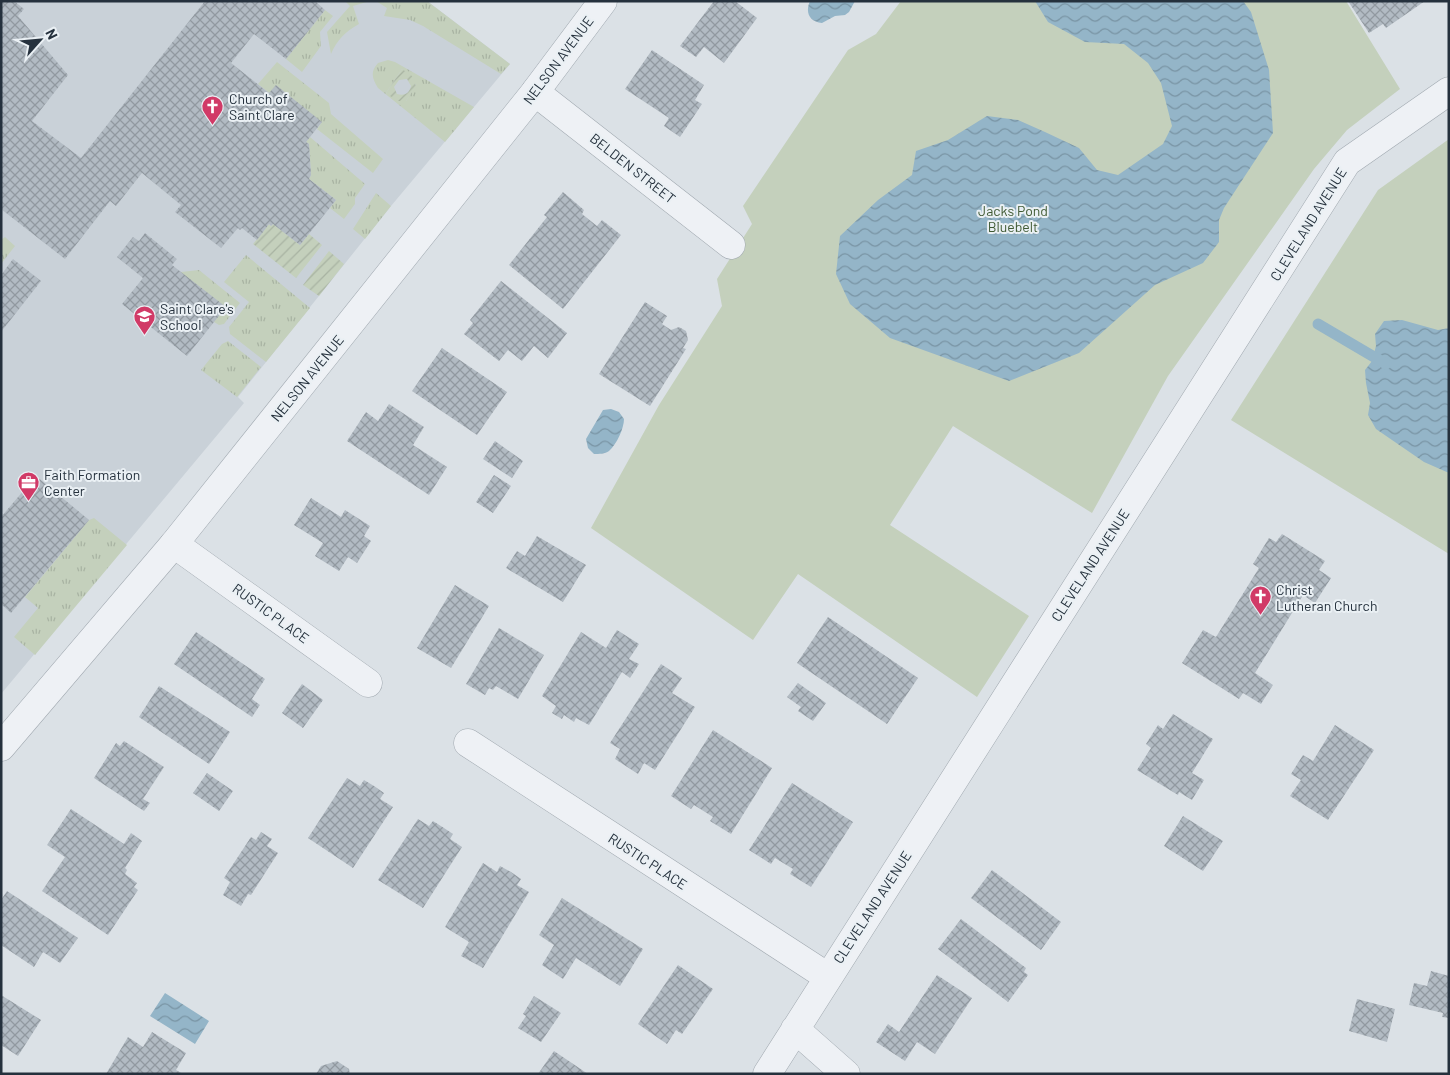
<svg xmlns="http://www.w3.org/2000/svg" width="1450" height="1075" font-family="Barlow,sans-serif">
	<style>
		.built { fill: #c9d1d8 }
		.grass { fill: url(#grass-tufts); fill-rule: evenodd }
		.park { fill: #c4d0bc }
		.garden { fill: url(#garden-furrows); fill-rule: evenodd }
		.water { fill: url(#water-waves) }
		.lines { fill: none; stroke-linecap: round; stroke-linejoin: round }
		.stream { stroke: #94b5c8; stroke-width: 11 }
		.building { fill: url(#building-cross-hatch) }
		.minor-casing { stroke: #a1a9b0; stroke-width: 29 }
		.tertiary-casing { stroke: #a1a9b0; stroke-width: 29 }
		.minor { stroke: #eef1f5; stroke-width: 28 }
		.tertiary { stroke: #eef1f5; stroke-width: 28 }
		.labels { text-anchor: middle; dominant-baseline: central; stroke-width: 4; stroke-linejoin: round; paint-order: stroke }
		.street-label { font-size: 14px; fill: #25313d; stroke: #eaf0f4 }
		.poi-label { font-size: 14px; fill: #25313d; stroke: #eaf0f4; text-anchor: start }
		.park-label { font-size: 14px; fill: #3f5932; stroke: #eaf0f4 }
	</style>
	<defs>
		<pattern id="grass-tufts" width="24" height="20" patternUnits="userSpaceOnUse" patternTransform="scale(1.25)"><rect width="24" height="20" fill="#c4d0bc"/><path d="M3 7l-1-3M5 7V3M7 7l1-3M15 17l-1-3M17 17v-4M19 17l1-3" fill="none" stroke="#a8b3a2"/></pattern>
		<pattern id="garden-furrows" width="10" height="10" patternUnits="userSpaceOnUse" patternTransform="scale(1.25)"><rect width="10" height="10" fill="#c4d0bc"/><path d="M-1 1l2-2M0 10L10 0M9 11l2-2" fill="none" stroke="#a8b3a2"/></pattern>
		<pattern id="water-waves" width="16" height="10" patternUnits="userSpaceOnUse" patternTransform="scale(1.25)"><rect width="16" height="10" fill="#94b5c8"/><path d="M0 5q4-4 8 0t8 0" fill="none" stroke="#7994a4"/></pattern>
		<pattern id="building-cross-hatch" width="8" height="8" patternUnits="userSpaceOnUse" patternTransform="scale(1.25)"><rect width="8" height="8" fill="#b2bbc3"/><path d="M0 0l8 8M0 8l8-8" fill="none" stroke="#9199a0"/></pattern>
	</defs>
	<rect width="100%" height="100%" fill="#dbe1e6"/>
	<path class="built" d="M1 1H427L510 64 391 206 238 397 244 403 1 694Z"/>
	<path class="grass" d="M345 1H370L353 6 359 24C345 32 337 40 331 54L327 32 350 6Z
		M376 1H427L510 64 501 74 423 26 410 20 384 16 387 8Z
		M325 10 333 16 320 32 321 46 302 72 286 59Z
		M388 60 395 62 474 107 445 142 378 88C372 78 370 72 378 63ZM402 69 416 85 406 101 386 93Z
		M277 62 329 103 331 114 383 159 373 173 317 129 322 122 269 93 258 84Z
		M310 137 365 184 355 198V204L344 219 330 208 336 200 309 179 311 175 309 144 306 142Z
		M376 193 391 206 365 239 353 229Z
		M5 237 15 246 1 264V240Z
		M246 255 310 308 266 362 230 334 229 327 249 302 224 282Z
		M199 270 240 303 224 324 219 325 214 322 181 272Z
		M228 341 261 367 237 397 201 370 222 344Z
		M94 518 127 545 35 655 14 637 38 608 25 597 89 520Z"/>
	<path class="park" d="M901 1H1346L1400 89 1347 130 1314 169 1168 376 1092 513 953 426 890 525 1029 616 977 697 798 574 753 640 591 528 659 405 722 306 717 279 752 224 743 206 848 50 876 34Z
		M1449 139V554L1231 420 1378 190Z"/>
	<path class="garden" d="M402 69 412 76 416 86 406 101H397L386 93ZM407 79 411 86C409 94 404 96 397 94L394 87 399 80Z
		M269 224 271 226 273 224 300 245 309 234 322 245 296 278 253 244Z
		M329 251 344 264 319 296 303 285Z"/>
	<path class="water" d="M810 1H855L849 12 845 15 835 16 822 23C809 22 805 12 810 1Z
		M1035 1H1243L1251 12 1269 70 1273 133 1224 208 1219 220V242L1203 263 1155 285 1079 353 1009 381 890 338 850 304 836 274 840 236 878 200 912 175 916 151 948 140 987 116 1018 120 1045 132 1079 148 1097 170 1118 175 1163 144 1172 126 1161 83 1148 63 1124 44 1085 42 1048 22Z
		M1402 320 1438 330 1449 328V473L1424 462 1376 429 1368 415 1370 403 1366 383 1365 370 1372 361 1376 346 1375 334 1384 321Z
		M611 409 619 412 624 419C624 428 617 444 609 451 605 454 599 454 594 454L588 448 586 439 603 410Z
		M165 993 209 1021 195 1044 150 1016Z"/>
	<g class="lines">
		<path class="stream" d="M1318 324 1386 364"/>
	</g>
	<path class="building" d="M1 1H14L24 9 18 16 68 75 32 121 81 158 205 1H315L325 10 286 59 254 34 231 63 269 93 276 85 322 122 306 142 309 144 311 175 309 179 336 200 300 245 273 224 271 226 269 224 257 240 242 228 240 230 238 228 221 248 175 212 181 205 142 173 116 206 110 201 65 259 1 209Z
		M714 1H735L757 18 724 63 704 47 696 57 680 46Z
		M1348 1H1425L1386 28 1383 24 1369 33Z
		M652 50 704 85 695 100 702 104 680 137 664 126 669 118 625 89Z
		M563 192 584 210 582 214 597 226 602 220 621 235 563 309 509 265 547 217 544 215Z
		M145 233 177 259 172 265 226 307 187 356 122 304 143 278 117 257 133 237 139 241Z
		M13 259 41 281 1 332V275Z
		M501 281 567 333 548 358 534 346 522 361 508 350 499 361 464 334 473 323 470 320Z
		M645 302 667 316 662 324 671 330 679 327 686 331 688 340 683 348 686 349 650 406 599 374Z
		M442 348 507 392 477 435 412 391Z
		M389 404 424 427 413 445 447 467 429 495 347 441 366 412 378 421Z
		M495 441 523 461 512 478 483 459Z
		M494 475 511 486 493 513 476 502Z
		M36 476 89 520 11 613 1 604V517Z
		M311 498 341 517 345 510 370 526 364 536 371 541 357 563 348 557 339 571 315 556 323 543 294 525Z
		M1282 534 1325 561 1319 570 1331 578 1315 603 1303 595 1255 673 1273 685 1261 704 1243 693 1239 699 1182 663 1203 630 1216 637 1259 568 1253 564 1269 538 1276 542Z
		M537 536 586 565 563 602 506 568 517 551 525 556Z
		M455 585 489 606 451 668 417 648Z
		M828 617 918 678 887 724 797 663Z
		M499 628 544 655 518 699 496 686 493 690 489 688 485 695 466 684Z
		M617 630 639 644 629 659 639 664 630 678 622 672 589 725 576 718 574 722 564 715 562 719 552 713 556 706 542 696 581 632 606 648Z
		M196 632 265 679 252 699 260 705 252 717 174 664Z
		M661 664 682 678 672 693 695 707 655 770 644 763 638 774 615 759 620 749 610 743Z
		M798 683 826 703 813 721 798 711 801 707 787 697Z
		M302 684 323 700 303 728 282 713Z
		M159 686 230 732 209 764 139 717Z
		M1173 714 1213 739 1192 773 1204 780 1192 800 1179 792 1178 795 1137 770 1151 748 1146 744 1158 725 1163 729Z
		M1335 725 1374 750 1328 820 1290 796 1301 780 1291 774 1303 755 1313 761Z
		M713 730 772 768 731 834 710 821 713 817 694 805 691 809 671 796Z
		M124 741 164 767 143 799 150 803 144 811 94 778 116 743 120 746Z
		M207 773 233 791 219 811 193 793Z
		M347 778 360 786 364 780 374 786 384 793 380 799 393 807 353 868 308 838Z
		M792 783 853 822 811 887 790 874 793 869 775 858 771 864 749 850Z
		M71 809 124 844 131 833 142 841 125 868 127 870 125 874 137 883 134 887 138 890 108 935 42 891 65 857 47 845Z
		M1183 816 1223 841 1203 871 1164 846Z
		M418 819 429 826 433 821 444 828 453 834 450 839 462 847 423 908 378 880Z
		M261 832 272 839 267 846 278 853 251 895 248 894 241 906 223 895 230 882 224 878 251 837 256 840Z
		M483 863 497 872 500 866 511 872 521 879 517 885 529 892 483 968 461 956 469 942 445 927Z
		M992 870 1061 922 1041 950 971 898Z
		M7 891 78 938 60 963 43 952 34 967 1 945V900Z
		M562 898 643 949 620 986 576 958 563 979 542 965 554 945 539 935Z
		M961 919 1026 968 1024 972 1028 975 1008 1002 938 949Z
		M678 965 713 989 682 1034 676 1030 667 1044 638 1024Z
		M1431 971 1449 976V1018L1442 1017 1443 1013 1409 1005 1414 983 1427 986Z
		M937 975 972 998 935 1054 917 1042 905 1061 876 1042 888 1024 899 1032Z
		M1 995 41 1020 18 1056 1 1045Z
		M534 996 561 1013 541 1042 518 1028 526 1016 523 1014Z
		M1357 999 1395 1009 1387 1042 1349 1031Z
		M152 1032 186 1053 176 1070 183 1074H106L128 1037 143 1047Z
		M554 1051 588 1074H538Z
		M337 1061 349 1069 350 1074H316L321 1066Z"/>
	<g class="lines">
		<defs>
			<path id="minor" d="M535 92 731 245
				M174 544 368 683
				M468 743 828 977
				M795 1029 846 1074
				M767 1074 1347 162 1449 91"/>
			<path id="tertiary" d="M1 747 174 544 535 92 603 1"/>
		</defs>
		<use href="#minor" class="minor-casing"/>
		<use href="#tertiary" class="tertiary-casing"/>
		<use href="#minor" class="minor"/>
		<use href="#tertiary" class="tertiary"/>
	</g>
	<defs>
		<symbol id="church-pin" viewBox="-11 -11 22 30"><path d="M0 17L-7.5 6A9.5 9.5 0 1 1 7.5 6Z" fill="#d13a67" stroke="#eaf0f4"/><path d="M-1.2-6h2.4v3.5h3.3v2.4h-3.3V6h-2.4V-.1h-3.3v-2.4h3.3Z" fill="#fff"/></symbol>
		<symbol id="school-pin" viewBox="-11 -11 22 30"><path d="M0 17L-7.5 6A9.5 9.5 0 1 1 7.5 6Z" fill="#d13a67" stroke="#eaf0f4"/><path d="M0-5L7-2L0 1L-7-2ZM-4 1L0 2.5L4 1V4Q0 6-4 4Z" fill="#fff"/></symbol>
		<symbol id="office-pin" viewBox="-11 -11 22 30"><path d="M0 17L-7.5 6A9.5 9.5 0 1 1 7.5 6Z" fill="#d13a67" stroke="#eaf0f4"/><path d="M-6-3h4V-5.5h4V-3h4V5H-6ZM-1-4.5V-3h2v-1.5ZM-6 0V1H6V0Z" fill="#fff"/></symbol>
	</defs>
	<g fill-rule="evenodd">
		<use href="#church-pin" x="200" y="94" width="25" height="34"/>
		<use href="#school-pin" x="132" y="304" width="25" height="34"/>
		<use href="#office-pin" x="16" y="470" width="25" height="34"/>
		<use href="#church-pin" x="1248" y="584" width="25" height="34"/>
	</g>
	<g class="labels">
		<g class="street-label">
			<text transform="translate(558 60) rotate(-53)">NELSON AVENUE</text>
			<text transform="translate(633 168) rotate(38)">BELDEN STREET</text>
			<text transform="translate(1308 224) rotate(-58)">CLEVELAND AVENUE</text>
			<text transform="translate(307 378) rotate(-51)">NELSON AVENUE</text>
			<text transform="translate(1090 565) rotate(-57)">CLEVELAND AVENUE</text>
			<text transform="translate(271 613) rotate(36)">RUSTIC PLACE</text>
			<text transform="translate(648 861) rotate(33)">RUSTIC PLACE</text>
			<text transform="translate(872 907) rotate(-57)">CLEVELAND AVENUE</text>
		</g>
		<g class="poi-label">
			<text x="229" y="98">Church of<tspan x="229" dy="16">Saint Clare</tspan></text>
			<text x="160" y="308">Saint Clare's<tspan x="160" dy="16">School</tspan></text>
			<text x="44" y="474">Faith Formation<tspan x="44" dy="16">Center</tspan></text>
			<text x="1276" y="589">Christ<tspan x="1276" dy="16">Lutheran Church</tspan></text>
		</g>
		<g class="park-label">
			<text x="1013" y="210">Jacks Pond<tspan x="1013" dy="16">Bluebelt</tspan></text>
		</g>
	</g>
	<rect width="1450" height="1075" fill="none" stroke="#25313d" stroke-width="5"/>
	<g transform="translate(40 40) rotate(63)" stroke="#eaf0f4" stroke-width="4" paint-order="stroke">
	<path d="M0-4L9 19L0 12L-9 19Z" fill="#25313d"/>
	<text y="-8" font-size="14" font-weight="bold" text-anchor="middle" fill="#25313d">N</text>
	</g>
</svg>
